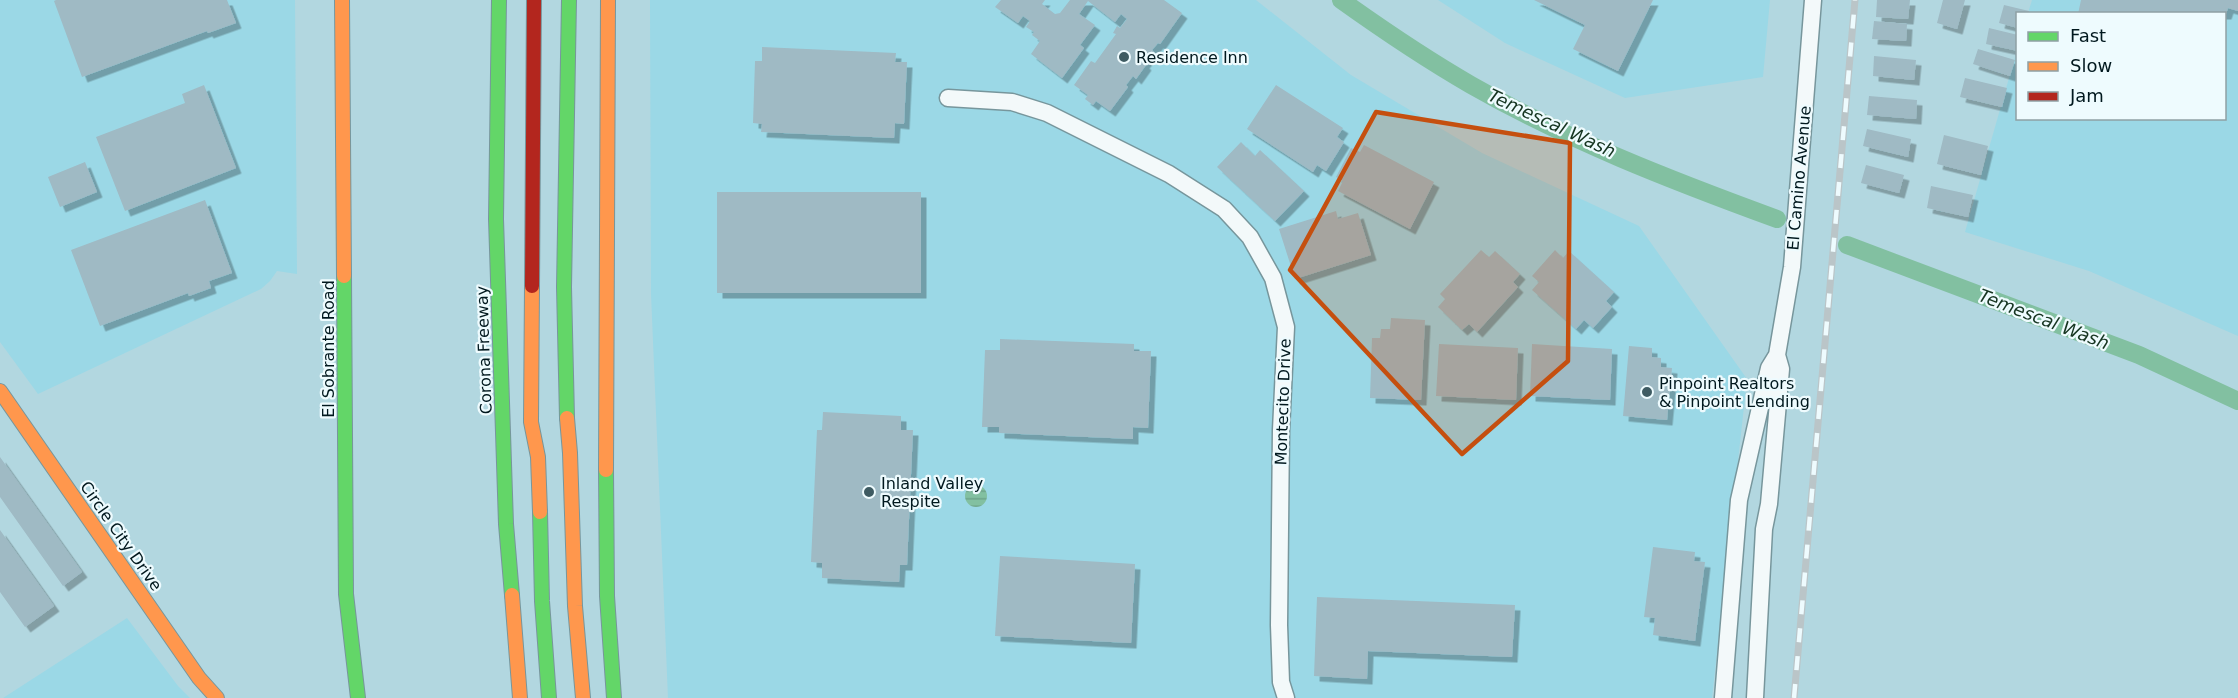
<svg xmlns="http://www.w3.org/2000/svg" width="2238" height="698" font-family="'DejaVu Sans',sans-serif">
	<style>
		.built { fill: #9bd8e6 }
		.water { fill: url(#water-rules) }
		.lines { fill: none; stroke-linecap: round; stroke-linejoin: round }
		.canal { stroke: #82c0a1; stroke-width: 18 }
		.building { fill: #9fbac4; filter: url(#shadow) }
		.street-casing { stroke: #77969c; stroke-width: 19 }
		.fast-casing { stroke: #77969c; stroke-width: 16 }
		.slow-casing { stroke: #77969c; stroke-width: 16 }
		.jam-casing { stroke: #77969c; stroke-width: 16 }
		.street { stroke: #f3f9fa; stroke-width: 16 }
		.fast { stroke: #63d668; stroke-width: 14 }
		.slow { stroke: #ff974d; stroke-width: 14 }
		.jam { stroke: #b3261e; stroke-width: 14 }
		.rail-casing { stroke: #bac5c8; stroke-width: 7 }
		.rail { stroke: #eefbfe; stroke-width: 4.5; stroke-dasharray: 14; stroke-linecap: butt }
		.marked { fill: #c54f0f; fill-opacity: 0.2; stroke: #c54f0f; stroke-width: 4.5; stroke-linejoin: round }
		.poi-dot { fill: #3e5b62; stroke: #eefbfe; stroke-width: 2 }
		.labels { text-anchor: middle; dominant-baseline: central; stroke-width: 4.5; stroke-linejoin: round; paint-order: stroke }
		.poi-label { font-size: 16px; fill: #00181e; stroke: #eefbfe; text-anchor: start }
		.street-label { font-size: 16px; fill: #00181e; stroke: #eefbfe }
		.water-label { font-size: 18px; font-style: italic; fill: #163521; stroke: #eefbfe }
	</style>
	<defs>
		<pattern id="water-rules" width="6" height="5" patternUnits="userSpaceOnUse" patternTransform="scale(1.5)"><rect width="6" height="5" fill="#82c0a1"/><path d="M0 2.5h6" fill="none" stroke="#6ea48a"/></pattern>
		<filter id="shadow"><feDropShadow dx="5.5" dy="5.5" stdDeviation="0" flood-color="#0004"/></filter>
	</defs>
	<rect width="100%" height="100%" fill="#b2d7e0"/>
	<path class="built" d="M0 0H295L297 274 277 271 270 281 261 289 38 394 0 342Z
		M650 0H1256L1351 75 1482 153 1639 226 1747 379 1712 698H668L651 294Z
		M1438 0H1770L1763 77 1625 98 1505 43Z
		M2032 0H2238V336L2089 271 1965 232 2017 50 2018 118H2224V14L2028 13Z
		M127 618 178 686 190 698H3Z"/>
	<path class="water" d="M965 496a11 11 0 1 1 22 0a11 11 0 1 1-22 0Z"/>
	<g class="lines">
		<path class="canal" d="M1341 0C1383 30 1426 59 1471 85 1567 140 1673 181 1777 219
			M1847 245 2139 355 2238 401"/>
	</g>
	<path class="building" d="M56 0H227L236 23 208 33 207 31 82 77 54 1Z
		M1001 0H1045L1042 4 1055 14 1060 13 1070 0H1164L1182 13 1160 44 1158 43 1152 50 1154 52 1144 63 1146 65 1136 79 1133 76 1126 85 1128 87 1110 111 1096 101 1093 105 1085 99 1088 95 1074 85 1091 61 1095 63 1116 34 1113 33 1117 26 1120 28 1127 19 1121 14 1115 22 1088 1 1079 14 1095 25 1080 45 1084 48 1062 78 1031 54 1040 41 1032 35 1034 32 1026 27 1030 21 1023 16 1018 23 995 7Z
		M1534 0H1653L1618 71 1573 49 1585 25Z
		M1877 0H1910L1908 19 1876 17Z
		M1943 0H1965L1957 29 1937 23Z
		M2081 0H2238V11L2228 8 2226 14H2078Z
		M2004 5 2029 11 2028 14H2018V28L1999 23Z
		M1874 21 1907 24 1906 41 1872 39Z
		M1989 28 2018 35V51L1986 44Z
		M762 47 896 53 895 62H907L904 124 895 123 894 138 761 132 762 124 753 123 755 61H762Z
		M1978 49 2015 60 2010 76 1973 64Z
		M1874 56 1916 60 1914 80 1873 76Z
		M1965 78 2007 88 2002 107 1960 97Z
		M204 85 236 168 125 211 96 137 185 103 182 94Z
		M1276 85 1343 128 1337 137 1344 142 1326 171 1317 165 1313 172 1247 129Z
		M1869 96 1917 100 1916 119 1867 115Z
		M1867 129 1911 139 1908 157 1863 146Z
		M1944 135 1988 146 1981 175 1937 164Z
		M1241 142 1255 156 1260 150 1304 191 1275 221 1217 167Z
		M1364 145 1434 182 1410 229 1338 191 1343 181 1336 177 1351 148 1360 152Z
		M85 162 97 192 60 207 48 177Z
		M1866 165 1904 175 1899 193 1861 183Z
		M1931 186 1973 195 1968 217 1927 208Z
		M717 192H921V293H717Z
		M205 200 232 273 209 281 211 288 189 296 188 293 100 326 71 250Z
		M1336 211 1338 219 1358 213 1371 255 1295 279 1279 229Z
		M1481 250 1489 257 1495 251 1520 274 1513 282 1518 287 1477 332 1469 324 1462 330 1438 307 1445 299 1440 294Z
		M1555 250 1563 258 1569 251 1614 292 1606 301 1612 307 1593 328 1584 320 1576 329 1532 290 1539 282 1532 276Z
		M1391 318 1425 320 1421 400 1370 398 1372 338H1380L1381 329H1390Z
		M1000 339 1134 344V351H1151L1148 428 1133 427V439L999 433V427H982L985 350H1000Z
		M1439 344 1518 348 1516 400 1436 396Z
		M1532 344 1612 349 1610 400 1530 396Z
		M1629 346 1652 348V357L1661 358V367L1672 368 1667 420 1623 416Z
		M823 412 901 416V430H913L907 565H900L899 582 822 578V563L811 562 817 430H822Z
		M0 457 82 572 63 586 0 497Z
		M0 530 54 606 25 627 0 592Z
		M1653 547 1695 552 1694 561 1705 562 1695 641 1653 635 1655 618 1644 617Z
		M1000 556 1135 564 1131 643 995 636Z
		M1317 597 1515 605 1512 657 1368 651 1367 679 1314 676Z"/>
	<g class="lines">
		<defs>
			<path id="street" d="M948 98 1012 102 1047 113 1169 174 1224 209 1250 237 1273 278 1286 327 1281 430 1279 625 1281 682 1286 698
				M1723 698 1739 500 1769 368 1777 355
				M1755 698 1764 529 1769 504 1781 369 1777 355 1792 267 1813 0"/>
			<path id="fast" d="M499 0 496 219 506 524 512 595
				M344 276 346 594 358 698
				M567 418 564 287 569 0
				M606 470 607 596 614 698
				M540 512 542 601 549 698"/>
			<path id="slow" d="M342 0 344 276
				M532 286 531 422 538 457 540 512
				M0 391 199 678 217 698
				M567 418 570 453 575 606 583 698
				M606 470 608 0
				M512 595 520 698"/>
			<path id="jam" d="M532 286 534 0"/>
		</defs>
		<use href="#street" class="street-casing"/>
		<use href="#fast" class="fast-casing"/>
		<use href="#slow" class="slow-casing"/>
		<use href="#jam" class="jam-casing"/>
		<use href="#street" class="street"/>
		<use href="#fast" class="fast"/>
		<use href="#slow" class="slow"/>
		<use href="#jam" class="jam"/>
		<defs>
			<path id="rail" d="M1794 698 1855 0"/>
		</defs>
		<use href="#rail" class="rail-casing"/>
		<use href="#rail" class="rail"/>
	</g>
	<path class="marked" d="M1376 112 1570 143 1568 361 1462 454 1290 270Z"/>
	<g class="poi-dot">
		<circle cx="1124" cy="57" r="6"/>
		<circle cx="1647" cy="392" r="6"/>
		<circle cx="869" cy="492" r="6"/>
	</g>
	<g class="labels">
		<g class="poi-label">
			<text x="1136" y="57">Residence Inn</text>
			<text x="1659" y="383">Pinpoint Realtors<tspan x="1659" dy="18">&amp; Pinpoint Lending</tspan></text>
			<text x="881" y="483">Inland Valley<tspan x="881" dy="18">Respite</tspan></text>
		</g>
		<g class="street-label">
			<text transform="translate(1799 178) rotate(-85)">El Camino Avenue</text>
			<text transform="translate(328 349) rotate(-90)">El Sobrante Road</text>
			<text transform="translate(484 350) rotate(-92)">Corona Freeway</text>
			<text transform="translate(1283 402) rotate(-88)">Montecito Drive</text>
			<text transform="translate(121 536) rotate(55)">Circle City Drive</text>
		</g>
		<g class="water-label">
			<text transform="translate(1552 123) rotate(25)">Temescal Wash</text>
			<text transform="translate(2044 319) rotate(21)">Temescal Wash</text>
		</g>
	</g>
	<rect x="2016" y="12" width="210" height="108" fill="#eefbfe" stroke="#8fa0a4" stroke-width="1.5"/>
	<rect x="2028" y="32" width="30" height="9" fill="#63d668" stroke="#8fa0a4" stroke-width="1.5"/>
	<text x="2070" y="42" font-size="18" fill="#00181e">Fast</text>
	<rect x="2028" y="62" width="30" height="9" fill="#ff974d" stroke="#8fa0a4" stroke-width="1.5"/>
	<text x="2070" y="72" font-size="18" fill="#00181e">Slow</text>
	<rect x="2028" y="92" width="30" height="9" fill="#b3261e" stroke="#8fa0a4" stroke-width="1.5"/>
	<text x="2070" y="102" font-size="18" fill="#00181e">Jam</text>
</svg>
